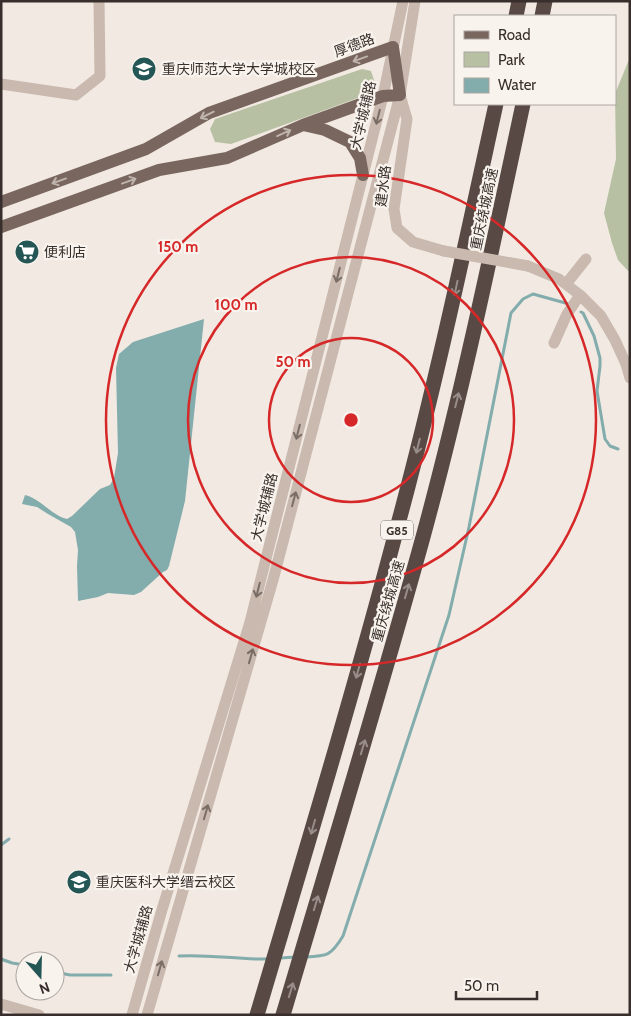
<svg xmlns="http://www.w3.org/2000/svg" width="631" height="1016" font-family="Cabin,'Noto Sans SC',sans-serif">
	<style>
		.green { fill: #b7c0a2 }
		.water { fill: #83acac }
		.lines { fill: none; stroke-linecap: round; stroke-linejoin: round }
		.stream { stroke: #83acac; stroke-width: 3 }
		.minor { stroke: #c9b9ae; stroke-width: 11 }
		.major { stroke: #79665e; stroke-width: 12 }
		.highway { stroke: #584944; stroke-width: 15 }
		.minor-bridge { stroke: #c9b9ae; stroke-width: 11 }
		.oneway { stroke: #bfb4ad }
		.oneway2 { stroke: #796d66 }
		.oneway3 { stroke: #988d88 }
		.ring { fill: none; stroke: #d62828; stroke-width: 2.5 }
		.labels { text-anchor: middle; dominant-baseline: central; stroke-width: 4.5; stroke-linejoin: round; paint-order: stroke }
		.shield { fill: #f9f3ee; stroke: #726a66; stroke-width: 1 }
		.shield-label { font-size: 12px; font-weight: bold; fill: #382f2c }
		.street-label { font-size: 14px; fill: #382f2c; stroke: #f9f3ee }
		.poi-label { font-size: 14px; fill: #382f2c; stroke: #f9f3ee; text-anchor: start }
		.centre { fill: #d62828; stroke: #f9f3ee; stroke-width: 2.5 }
		.ring-label { font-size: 15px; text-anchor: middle; font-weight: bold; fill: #d62828; stroke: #f9f3ee; stroke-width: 4.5; stroke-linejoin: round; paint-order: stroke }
	</style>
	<rect width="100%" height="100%" fill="#f1e9e2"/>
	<path class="green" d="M630 57V273L618 260 612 243 604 213 616 159 615 94Z
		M362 69 371 71 375 83 366 95 231 144 215 142 210 129 215 119Z"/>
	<path class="water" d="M204 319 185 501 169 566 167 570 163 572 141 592 134 595 108 593 98 597 78 601 77 566 78 550 75 532 71 527 48 514 37 507 22 504 25 495C41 499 51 515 67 519L72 516 100 489 110 485 114 478 118 453 116 368 119 354 133 342Z"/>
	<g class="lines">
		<path class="stream" d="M581 312 583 313 594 336 600 358V366L597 391 605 439 610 446 618 449
			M1 845 9 839
			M179 956C209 954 239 960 269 959
			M305 957C327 956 331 956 343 936L449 615 469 527 511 313 523 299 533 294 569 304
			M280 958 296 957
			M1 959 12 963 25 965
			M55 972 70 975H111"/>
		<path class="minor" d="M1 84 76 95 100 76 99 1
			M400 95 407 119 394 209 397 228 413 242 444 251
			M528 266 559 279 580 295 601 316 615 340 626 364 630 378
			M566 284 586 259
			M554 343 567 314 580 295
			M1 1004 39 1015
			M132 1015 161 913 250 622 383 96 403 1
			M147 1015 273 580 400 95 415 1"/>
		<path class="major" d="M303 125 325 130 350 142 360 158 363 175
			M1 202 146 149 209 113 393 47 400 95 383 96 303 125 227 158 159 170 1 227"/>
		<path class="highway" d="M516 16 519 1
			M542 16 545 1
			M257 1015C305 853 354 691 397 528 435 388 465 246 496 104
			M283 1015C330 856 379 697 423 537 462 394 492 249 523 104"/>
		<path class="minor-bridge" d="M444 251 528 266"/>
	</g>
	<defs><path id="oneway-shaft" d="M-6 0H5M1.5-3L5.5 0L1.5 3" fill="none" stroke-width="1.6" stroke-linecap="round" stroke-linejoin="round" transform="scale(1.25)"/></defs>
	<g class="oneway">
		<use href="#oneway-shaft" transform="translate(360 59) rotate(160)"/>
		<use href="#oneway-shaft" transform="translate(207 115) rotate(154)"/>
		<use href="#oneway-shaft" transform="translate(284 133) rotate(-24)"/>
		<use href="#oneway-shaft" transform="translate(59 181) rotate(160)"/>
		<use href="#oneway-shaft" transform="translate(129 181) rotate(-20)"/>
	</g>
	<g class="oneway2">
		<use href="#oneway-shaft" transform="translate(378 117) rotate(104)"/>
		<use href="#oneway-shaft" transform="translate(338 275) rotate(104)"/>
		<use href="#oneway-shaft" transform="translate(298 432) rotate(104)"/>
		<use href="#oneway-shaft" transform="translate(294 499) rotate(-75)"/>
		<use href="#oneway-shaft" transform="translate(258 590) rotate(104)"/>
		<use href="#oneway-shaft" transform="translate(251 656) rotate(-74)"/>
		<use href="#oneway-shaft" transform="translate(206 812) rotate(-74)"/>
		<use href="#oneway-shaft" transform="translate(160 968) rotate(-74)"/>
	</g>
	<g class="oneway3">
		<use href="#oneway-shaft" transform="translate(456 288) rotate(102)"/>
		<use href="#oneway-shaft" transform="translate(457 400) rotate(-76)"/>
		<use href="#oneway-shaft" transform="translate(418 446) rotate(104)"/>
		<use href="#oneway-shaft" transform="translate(407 591) rotate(-74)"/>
		<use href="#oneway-shaft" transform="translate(358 671) rotate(106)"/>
		<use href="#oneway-shaft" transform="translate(363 747) rotate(-73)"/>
		<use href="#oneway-shaft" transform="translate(313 827) rotate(106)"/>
		<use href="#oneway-shaft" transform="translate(316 903) rotate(-73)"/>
		<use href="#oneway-shaft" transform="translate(291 990) rotate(-73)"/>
	</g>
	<g class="ring">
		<circle cx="351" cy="420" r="82"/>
		<circle cx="351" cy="420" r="163"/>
		<circle cx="351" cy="420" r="245"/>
	</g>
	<defs>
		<symbol id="university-disc" viewBox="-11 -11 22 22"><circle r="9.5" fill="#255656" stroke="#f9f3ee"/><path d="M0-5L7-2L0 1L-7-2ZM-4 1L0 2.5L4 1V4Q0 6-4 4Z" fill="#fff"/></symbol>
		<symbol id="supermarket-disc" viewBox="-11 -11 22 22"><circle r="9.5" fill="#255656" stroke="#f9f3ee"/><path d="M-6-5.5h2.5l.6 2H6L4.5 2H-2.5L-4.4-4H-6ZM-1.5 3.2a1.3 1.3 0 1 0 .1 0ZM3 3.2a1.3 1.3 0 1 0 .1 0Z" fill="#fff"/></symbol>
	</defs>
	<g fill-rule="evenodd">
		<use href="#university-disc" x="130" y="55" width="28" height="28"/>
		<use href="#supermarket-disc" x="13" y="238" width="28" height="28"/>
		<use href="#university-disc" x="65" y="868" width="28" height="28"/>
	</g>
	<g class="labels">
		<rect class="shield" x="381" y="520.5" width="32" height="19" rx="4"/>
		<g class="shield-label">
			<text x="397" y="530">G85</text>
		</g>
		<g class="street-label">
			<text transform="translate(354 45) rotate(-20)">厚德路</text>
			<text transform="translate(363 115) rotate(-77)">大学城辅路</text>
			<text transform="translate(383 186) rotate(-83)">建水路</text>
			<text transform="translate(484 209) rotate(-78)">重庆绕城高速</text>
			<text transform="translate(264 507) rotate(-76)">大学城辅路</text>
			<text transform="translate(388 601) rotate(-74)">重庆绕城高速</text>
			<text transform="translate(138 939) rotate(-74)">大学城辅路</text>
		</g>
		<g class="poi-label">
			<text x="162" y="69">重庆师范大学大学城校区</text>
			<text x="44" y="252">便利店</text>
			<text x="96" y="882">重庆医科大学缙云校区</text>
		</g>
	</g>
	<circle cx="351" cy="420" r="8" class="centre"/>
	<g class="ring-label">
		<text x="178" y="252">150 m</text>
		<text x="236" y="310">100 m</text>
		<text x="293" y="367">50 m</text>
	</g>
	<rect width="631" height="1016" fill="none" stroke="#382f2c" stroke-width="5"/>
	<rect x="454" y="15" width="162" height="90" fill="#f9f3ee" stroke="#aca5a0"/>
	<rect x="464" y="31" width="25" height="8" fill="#79665e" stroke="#aca5a0"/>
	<text x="498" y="40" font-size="15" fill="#382f2c">Road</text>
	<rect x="464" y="52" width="25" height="15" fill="#b7c0a2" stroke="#aca5a0"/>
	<text x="498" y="65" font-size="15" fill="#382f2c">Park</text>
	<rect x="464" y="78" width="25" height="15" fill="#83acac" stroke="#aca5a0"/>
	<text x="498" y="90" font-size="15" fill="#382f2c">Water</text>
	<g transform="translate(40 976) rotate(160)"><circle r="24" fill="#f9f3ee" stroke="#aca5a0"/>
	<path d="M0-4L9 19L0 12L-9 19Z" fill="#255656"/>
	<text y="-8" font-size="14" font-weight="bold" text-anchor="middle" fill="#382f2c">N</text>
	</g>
	<path d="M456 991v8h81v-8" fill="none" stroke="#382f2c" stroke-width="2.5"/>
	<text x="464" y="991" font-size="15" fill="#382f2c" stroke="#f9f3ee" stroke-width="4" paint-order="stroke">50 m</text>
</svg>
